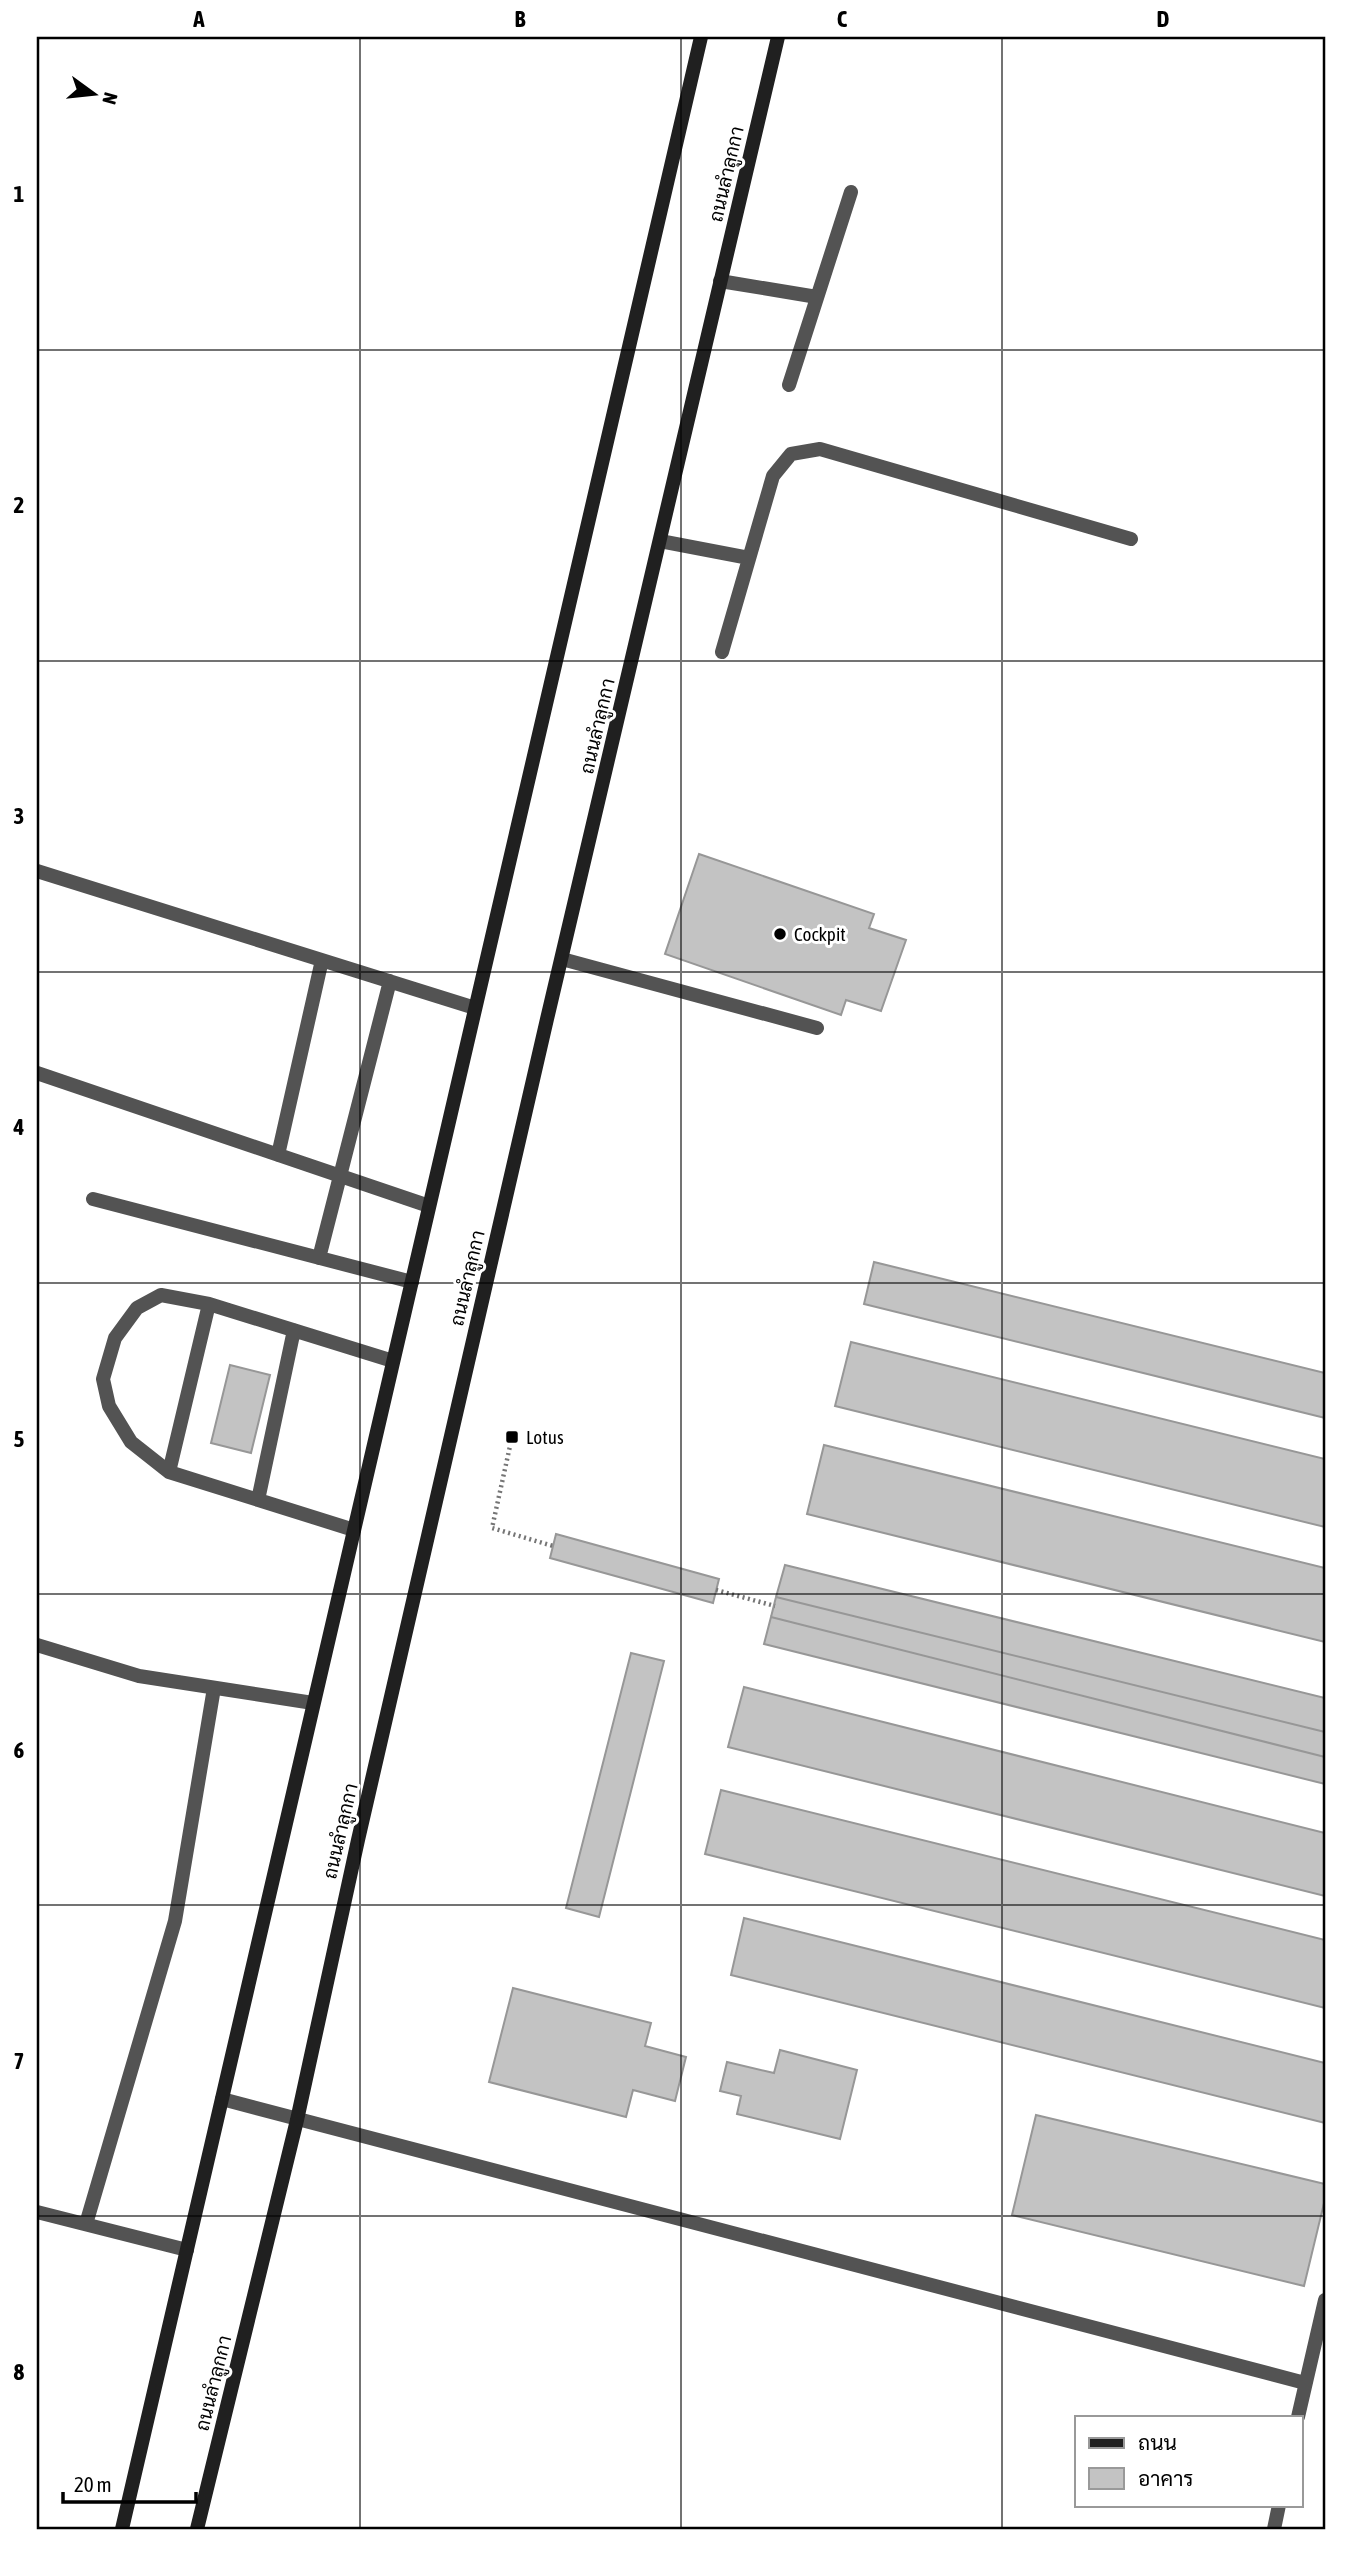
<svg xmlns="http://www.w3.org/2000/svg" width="1362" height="2566" font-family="'Asap Condensed',Sarabun,sans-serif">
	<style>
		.building { fill: #c3c3c3; stroke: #979797; stroke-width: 2 }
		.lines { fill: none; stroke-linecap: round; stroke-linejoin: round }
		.path { stroke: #757575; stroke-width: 4.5; stroke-dasharray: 2 3.5; stroke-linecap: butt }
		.service { stroke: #535353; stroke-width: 14 }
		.minor { stroke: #535353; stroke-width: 14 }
		.secondary { stroke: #202020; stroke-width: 14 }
		.grid { fill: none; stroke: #000; stroke-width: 2; stroke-opacity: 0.55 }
		.poi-dot { fill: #000; stroke: #fff; stroke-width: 2.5 }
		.labels { text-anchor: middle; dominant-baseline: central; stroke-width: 6; stroke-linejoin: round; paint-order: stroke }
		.street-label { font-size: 19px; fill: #000; stroke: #fff }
		.poi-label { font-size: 19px; fill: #000; stroke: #fff; text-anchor: start }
		.neatline { fill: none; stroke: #000; stroke-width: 2.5 }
		.grid-label { font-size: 23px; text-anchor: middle; font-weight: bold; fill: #000 }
	</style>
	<rect width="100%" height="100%" fill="#fff"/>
	<path class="building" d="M699 854 874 914 869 928 906 940 881 1011 846 1000 841 1015 665 954Z
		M874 1262 1325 1373V1418L864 1304Z
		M851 1342 1325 1459V1527L835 1406Z
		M230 1365 270 1375 251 1453 211 1443Z
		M824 1445 1325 1568V1642L807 1514Z
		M556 1534 719 1579 713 1603 550 1558Z
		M785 1565 1325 1698V1732L776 1597Z
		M776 1597 1325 1732V1757L771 1617Z
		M771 1617 1325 1757V1784L764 1644Z
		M631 1653 664 1661 599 1917 566 1908Z
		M744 1687 1325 1833V1896L728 1747Z
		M721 1790 1325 1940V2008L705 1854Z
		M744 1918 1325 2063V2123L731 1975Z
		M513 1988 651 2023 645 2046 686 2057 675 2101 633 2090 626 2117 489 2082Z
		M780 2050 857 2070 840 2139 737 2114 741 2096 720 2091 727 2062 774 2073Z
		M1036 2115 1325 2184V2199L1304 2286 1012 2215Z"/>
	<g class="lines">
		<path class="path" d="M512 1437 492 1528 553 1546
			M716 1590 775 1606"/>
		<path class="service" d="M720 281 817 297
			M789 385 851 192
			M660 541 749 558
			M722 652 773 476 791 454 820 449 1131 539
			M37 871 475 1008
			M562 959 817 1028
			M37 1073 429 1206
			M278 1155 322 960
			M93 1199 412 1282
			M319 1258 390 981
			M169 1472 209 1304
			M258 1500 294 1330
			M354 1530 169 1472 131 1442 109 1406 103 1379 115 1338 137 1308 161 1295 209 1304 393 1361
			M222 2099 1305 2383
			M37 2212 187 2250
			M86 2224 175 1921 214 1688
			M1298 2417 1325 2300
			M1274 2529 1279 2505"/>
		<path class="minor" d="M37 1645 139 1676 313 1703"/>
		<path class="secondary" d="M122 2529 701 37
			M197 2529 297 2120 358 1840 547 1019 778 37"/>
	</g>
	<path class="grid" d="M360 37V2529M681 37V2529M1002 37V2529M37 350H1325M37 661H1325M37 972H1325M37 1283H1325M37 1594H1325M37 1905H1325M37 2216H1325"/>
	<g class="poi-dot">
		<circle cx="780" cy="934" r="7"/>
		<rect x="505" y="1430" width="14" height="14" rx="3.5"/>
	</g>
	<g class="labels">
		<g class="street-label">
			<text transform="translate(726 174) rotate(-77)">ถนนลำลูกกา</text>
			<text transform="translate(597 726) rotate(-77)">ถนนลำลูกกา</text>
			<text transform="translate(467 1278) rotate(-77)">ถนนลำลูกกา</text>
			<text transform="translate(340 1831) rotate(-77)">ถนนลำลูกกา</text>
			<text transform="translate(213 2383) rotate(-76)">ถนนลำลูกกา</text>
		</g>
		<g class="poi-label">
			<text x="794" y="934">Cockpit</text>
			<text x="526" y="1437">Lotus</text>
		</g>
	</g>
	<rect width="1362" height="2566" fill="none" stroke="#ffffff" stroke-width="77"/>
	<rect x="1075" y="2416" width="228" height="91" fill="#ffffff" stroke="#999999" stroke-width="2"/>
	<rect x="1089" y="2438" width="35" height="10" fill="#202020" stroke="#999999" stroke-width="2"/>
	<text x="1138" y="2450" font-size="21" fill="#000000">ถนน</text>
	<rect x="1089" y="2468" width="35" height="21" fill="#c3c3c3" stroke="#999999" stroke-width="2"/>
	<text x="1138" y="2486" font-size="21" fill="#000000">อาคาร</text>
	<g transform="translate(94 94) rotate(105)" stroke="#ffffff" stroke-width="5" paint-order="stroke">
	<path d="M0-5L12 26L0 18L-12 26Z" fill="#000000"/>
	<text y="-10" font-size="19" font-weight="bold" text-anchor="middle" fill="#000000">N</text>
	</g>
	<path d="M63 2492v10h133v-10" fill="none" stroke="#000000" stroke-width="3.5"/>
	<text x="74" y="2492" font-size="21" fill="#000000" stroke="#ffffff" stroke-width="5" paint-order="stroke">20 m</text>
	<rect x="38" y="38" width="1286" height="2490" class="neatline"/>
	<g class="grid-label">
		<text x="199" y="27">A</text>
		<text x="520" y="27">B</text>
		<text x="842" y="27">C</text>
		<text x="1163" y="27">D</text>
		<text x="19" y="202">1</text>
		<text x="19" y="513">2</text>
		<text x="19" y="824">3</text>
		<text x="19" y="1135">4</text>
		<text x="19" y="1447">5</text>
		<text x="19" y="1758">6</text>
		<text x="19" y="2069">7</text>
		<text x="19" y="2380">8</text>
	</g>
</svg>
